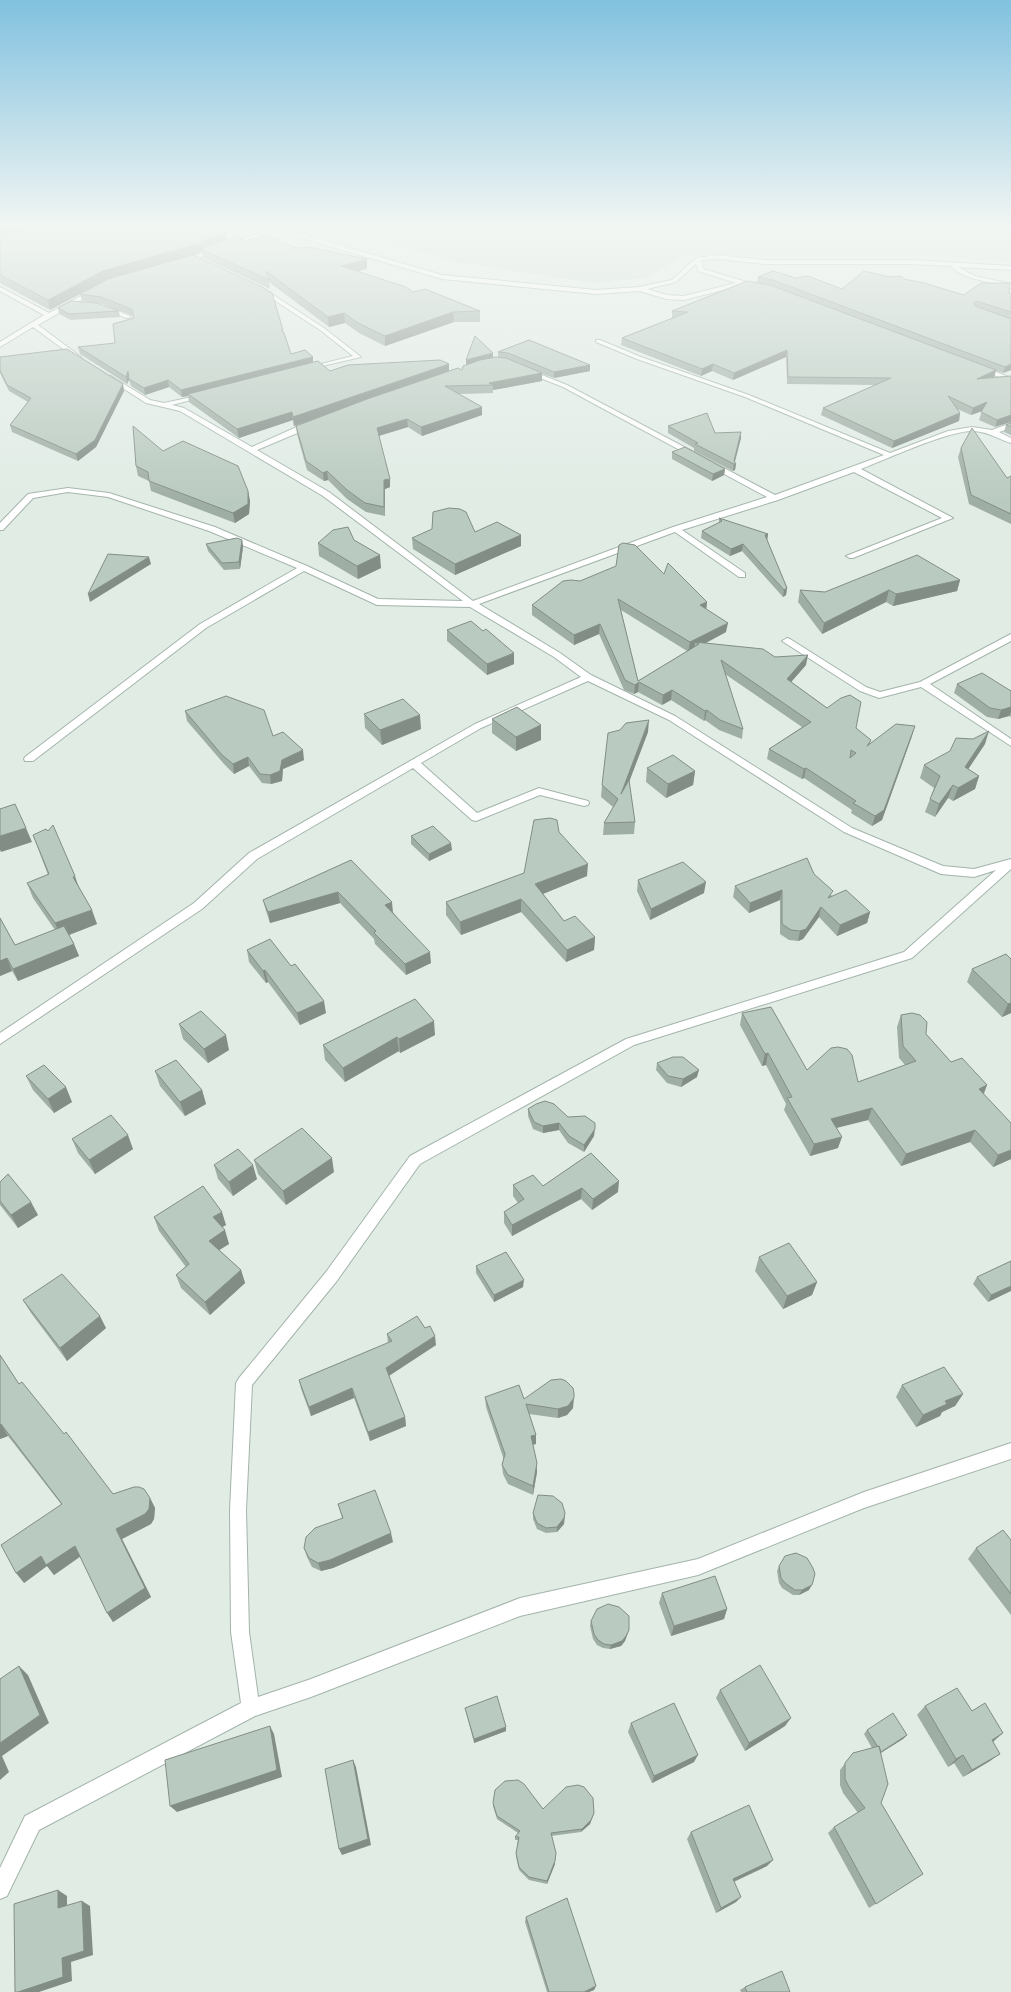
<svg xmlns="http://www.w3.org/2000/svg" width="1011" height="1992" font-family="'Alegreya Sans',sans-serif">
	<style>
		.built { fill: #cfdcd4 }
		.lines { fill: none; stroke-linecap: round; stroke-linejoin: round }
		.minor-casing { stroke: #a3b4ab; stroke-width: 2 }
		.minor { fill: #fff; fill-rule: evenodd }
		.wall { fill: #9faea5; fill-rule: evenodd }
		.shaded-wall { fill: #828d86 }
		.building { fill: #b9cac0; stroke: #828d86; fill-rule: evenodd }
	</style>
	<rect width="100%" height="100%" fill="#e1ece5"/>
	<path class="built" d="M335 225H1011V262L924 255 687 254 646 278 593 283 456 262Z"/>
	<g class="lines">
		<defs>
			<path id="minor" d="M268 225H275L274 226 442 275 596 290 639 287 672 280 696 258 719 255 765 260H911L1011 266V270L958 267 975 276 1011 284V288L971 278 957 272 951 266 911 264H765L719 259 701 260 703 269 760 286 757 288 742 285 684 300 666 299 640 291 596 294 442 279 270 229 260 236 183 263 178 262 256 234ZM696 264 698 271 736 283 684 296 667 295 647 289 676 282Z
				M0 287 49 313 94 289H98V291L38 325 81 357V359H77L33 327 0 347V342L44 315 0 291Z
				M257 287H261L324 328 361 357 305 370V368L353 356 320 330 257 289Z
				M106 306 130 316 131 317 126 318 104 309 103 308Z
				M596 340H600L641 357 749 395 890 453 948 431 972 427 992 430 1011 423V428L999 432 1011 438V443C997 439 990 432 974 431 949 430 887 459 861 469L953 518 853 558H850L846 556 942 518 854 472 778 500 682 530 745 573V577H739L675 532 479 604 560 653 591 675 675 716 852 828 943 866 974 869 1011 859V869L912 958 634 1045 420 1164 336 1282 252 1385 246 1510 249 1632 258 1697 311 1679 520 1598 698 1559 864 1492 1011 1443V1459L864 1508 698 1575 520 1616 311 1697 255 1716 39 1830 7 1896 0 1899V1868L25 1816 241 1703 231 1632 230 1510 236 1383 239 1378 326 1272 410 1156 626 1039 904 952 996 870 974 877 941 874 844 832 669 720 588 681 481 728 421 763 477 813 539 788 588 801 589 803 588 805 584 806 540 795 476 821 472 820 413 768 257 859 202 909 0 1044V1033L194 903 249 853 475 724 581 677 554 657 470 607 377 605 304 571 206 628 33 761H25L24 759 25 757 200 624 297 568 209 531 108 497 68 492 33 498 3 530H0V523L28 494 68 488 109 493 215 527 307 566 378 599 463 601 323 496 180 411 146 403 107 378V376H111L150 400 164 403 206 394V396L172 405 184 408 252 447 308 422H314V426L257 450 329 492 473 601 673 527 767 497 563 387 525 372V370H529L567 385 775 495 884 455 745 397 637 359 596 342Z
				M981 366 1011 378V382L979 369V367Z
				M1011 634V641L930 684 1011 739V746L921 687 879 698 860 691 782 641 787 638 790 639 866 687 880 692 920 682Z"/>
		</defs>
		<use href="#minor" class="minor-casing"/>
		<use href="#minor" class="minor"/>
	</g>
	<path class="wall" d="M0 225 41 226 227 239 246 241 296 248 367 269 358 271 413 292 480 311V322H454L385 346 359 333 345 323 329 327 269 282 270 289 203 258 202 252 193 255 284 332 291 354 313 363 330 371H449L462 370 493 358H498V352L529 340 590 371 554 378 542 374V381L493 390V393L459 394 482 415 422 436 408 427 379 436 390 487 385 489V516L366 512 347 499 328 480 324 481 307 470 297 434 296 426 324 415 294 426 293 420 239 438 189 402 188 396 182 397 169 387 145 395 131 386 129 380 127 384 80 354 78 347 115 343 134 318V317L131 315 103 304 82 301 80 294 105 280 50 310 0 283V242L3 238 0 236Z
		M758 277 796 278 842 289 904 279 964 295 1009 293 1011 294V370L1003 373 996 371 994 377 1011 376 995 427 979 420 982 411 971 415 957 409 960 413 959 421 892 448 821 415 823 408 875 385 787 384 786 357 733 380 712 371 701 376 621 345 622 338 673 318H672V311L757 283ZM770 285 773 286 859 318Z
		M58 308 119 311 120 317 71 320 59 314Z
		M0 357 123 384 124 391 96 447 78 461 12 432 10 425 28 402 9 391 0 373Z
		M1011 423V435L1004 432 1006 425Z
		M668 426 715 433 741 438 735 462 736 464 735 470 733 471 694 451V448L668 433Z
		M961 448 1007 478 1011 476V524L969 504 958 457Z
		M163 451 248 491 250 501 249 514 235 523 151 491 149 481 138 476 136 466Z
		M672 452 725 469 724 475 712 481 672 459Z
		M719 518 768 534 767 540 787 588 786 595 783 597 742 551 730 556 701 538 702 531 719 523Z
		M475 532 521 546 455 575 413 549 412 538Z
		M242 540 243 547 240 569 224 570 208 551 206 544Z
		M354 540 381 568 358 579 319 556 318 543Z
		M664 574 707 602 706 609 726 632 706 643 775 657 806 665 791 682 871 740 870 743 912 736 882 820 872 826 851 813 852 810 804 778 802 779 767 759 769 749 802 727 725 674 743 729 742 739 719 730 705 720 704 721 671 700 662 705 638 692 634 694 624 690 599 634 574 645 532 615V605L580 581ZM621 610 687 651 638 681Z
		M960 580 957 591 893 606 886 602 822 634 798 602 800 590 825 592Z
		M447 630 483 631 514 664 487 675 447 641Z
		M957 684 1011 691V717L1009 716 998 719 987 717 954 693Z
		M185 711 273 736 304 760 283 769 282 781 271 784 262 783 249 766 234 774 224 764 187 721Z
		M364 714 421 729 382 745 365 728Z
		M492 719 541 725V740L516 751 492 733Z
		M648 732 629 781 635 822 634 834 603 835 604 823 613 807 601 797 602 785Z
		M985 744 968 769 979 776 975 789 953 801 948 798 935 817 925 812 930 799 934 788 920 778 924 765Z
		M647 768 695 771 693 785 666 798 646 782Z
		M559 832 587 876 543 894 564 921 595 937 594 950 566 962 521 912 461 935 446 915V902L524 873Z
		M33 835 78 885 97 924 69 935 74 944 79 956 18 981 12 971 0 976V918L15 945 55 930 33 898 27 883 48 875Z
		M411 836 452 850 429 861 411 844Z
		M351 860 393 912 431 963 406 975 375 944 374 939 340 903 270 923 266 911 263 900Z
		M814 874 832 896 870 912 867 923 837 936 819 917 803 939 798 941 789 940 780 934V900L749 913 733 897 735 886Z
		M638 880 704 893 650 920 637 891Z
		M247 950 326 1013 300 1025 268 982 266 983 249 962Z
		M1011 959V1013L1002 1017 967 982 972 969Z
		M415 999 435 1035 400 1053 399 1051 345 1082 325 1060 323 1045Z
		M742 1013 807 1070 858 1082 905 1065 899 1058 897 1027 901 1015 926 1034 951 1062 987 1085 984 1094 1011 1159 993 1167 970 1142 901 1166 868 1120 837 1128 838 1148 810 1156 784 1110 786 1104 766 1065 762 1066 740 1025Z
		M179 1024 229 1050 208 1063 183 1039Z
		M657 1063 697 1077 681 1087 667 1083 656 1070Z
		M155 1071 202 1090 206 1104 185 1116 160 1086Z
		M26 1076 72 1102 54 1113 33 1090Z
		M528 1109 568 1117 594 1136 584 1152 568 1143 559 1130 543 1133 533 1129 528 1116Z
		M72 1139 133 1149 95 1174 78 1153Z
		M591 1153 618 1192 592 1210 581 1199 512 1236 504 1223V1212L518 1203 513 1196V1185L543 1186Z
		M254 1160 334 1172 286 1205 258 1174Z
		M214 1165 257 1179 233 1196 218 1179Z
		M0 1182 38 1215 18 1228 0 1205Z
		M154 1217 226 1225 222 1227 229 1244 219 1250 241 1270 245 1283 210 1315 181 1288 176 1275 186 1267 159 1231Z
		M759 1257 817 1282 812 1295 783 1309 755 1271Z
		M1011 1261 988 1302 973 1284 977 1277Z
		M476 1266 523 1287 494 1302 476 1273Z
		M23 1300 106 1328 67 1361 31 1313Z
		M387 1334 436 1345 389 1376 405 1417 406 1426 370 1441 354 1398 311 1416 301 1389 299 1380 388 1343Z
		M0 1355 19 1384 113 1494 150 1498 155 1508 154 1519 151 1524 122 1539 151 1597 113 1622 80 1557 54 1575 47 1566 24 1583 61 1504 8 1436 0 1439Z
		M902 1385 963 1394 955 1406 942 1412 940 1416 916 1427 896 1397Z
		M485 1397 524 1399 573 1408 567 1415 558 1418 529 1414 536 1435V1444L533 1445 537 1463V1472L533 1495 508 1484 503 1474 502 1465 504 1460 486 1407Z
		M338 1504 393 1542 333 1568 321 1571 312 1567 307 1557 304 1548 342 1518Z
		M533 1513H565L564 1524 557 1532 546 1533 537 1529 533 1519Z
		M1011 1540V1615L968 1559 976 1548Z
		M779 1566 809 1590 799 1595H793L782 1588 779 1583 777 1571Z
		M662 1593 727 1609 724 1619 671 1636 659 1603Z
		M591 1621 627 1635 625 1641 621 1646 610 1649 603 1648 597 1645 593 1639 590 1626Z
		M720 1690 785 1726 745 1751 716 1698Z
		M925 1706 972 1711 994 1741 993 1742 990 1761 963 1777 954 1763 948 1767 917 1715Z
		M465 1708 506 1731 474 1743 466 1712Z
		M631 1723 694 1762 652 1783 628 1732Z
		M867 1730 907 1735 903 1739 881 1753V1803L923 1874 869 1908 828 1833 834 1827 858 1813 843 1793 840 1785V1770L853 1753 872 1748 864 1734Z
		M493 1803 543 1809 594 1813 590 1824 581 1832 551 1836 555 1864 547 1884 529 1880 519 1870 516 1856 518 1840H515V1837L518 1833 497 1819 493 1806Z
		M691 1832 767 1866 734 1882 736 1902 716 1913 687 1839Z
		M526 1917 596 1986 594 1990 589 1992H547L525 1922Z
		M745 1987 790 1992H741L740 1990Z"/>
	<path class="shaded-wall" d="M18 225H40L41 229 5 238 2 229Z
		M226 233 228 243 201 249 202 252 192 256 105 281 50 310 48 300 103 271Z
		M367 259V269L342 275 341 266Z
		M453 312 454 322 385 346V336Z
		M344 313 345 323 329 327 328 317Z
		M787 350 786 357 733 380 734 373Z
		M493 353V359L466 366V360Z
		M313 357V364L188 394V396L182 397 181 390Z
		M449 364V372L294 426 293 417Z
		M713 364 712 371 701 376 702 369Z
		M1011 364V370L1003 373 1005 367Z
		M590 365V371L554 378V372Z
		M996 370 994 377 977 379Z
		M128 371 130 378 127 384 126 377Z
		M542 373V381L493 390V385L489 383Z
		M168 380 169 387 145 395 144 388Z
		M123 384 124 391 96 447 78 461 76 454Z
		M987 402 985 410 971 415 973 408Z
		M482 407V415L422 436 421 427Z
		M292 412 293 420 239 438 237 429Z
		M960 413 959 421 892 448 894 441Z
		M1011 415V422L995 427 997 420Z
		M407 419 408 427 378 436 377 428Z
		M741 432V438L734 464H736L735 470 733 471 734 461Z
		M725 469 724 475 712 481 713 474Z
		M327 471 328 480 324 481 323 473Z
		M390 479V487L385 489V516L384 480Z
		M248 491 250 501 249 514 235 523 233 513Z
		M768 534 767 541 765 535Z
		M521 535V546L455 575V564Z
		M242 540 243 547 240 569 239 562Z
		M743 544 742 551 730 556 731 549Z
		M380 555 381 568 358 579 357 566Z
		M149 557 151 564 90 602 88 594Z
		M960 580 957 591 893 606 896 594Z
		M787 588 786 595 783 597 784 590Z
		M889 590 886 602 822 634 824 623Z
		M707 602 706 612 700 605Z
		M728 623 726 632 698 647 699 644 695 642 694 649 688 652 690 642Z
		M600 624 599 634 574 645V635Z
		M514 653V664L487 675V664Z
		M808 655 806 665 785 689 787 679Z
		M639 682 638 692 634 694 635 685Z
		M672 690 671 700 662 705 663 695Z
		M1011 707V712L1009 716 998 719 1001 710Z
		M707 710 705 720 704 721 705 711Z
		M420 715 421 729 382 745 380 730Z
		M649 720 648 732 620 806 621 794Z
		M541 725V740L516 751V737Z
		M915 726 912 736 882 820 872 826 875 816Z
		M989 731 985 744 961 780 965 767Z
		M303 750 304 760 283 769 282 781 271 784 270 775 282 760Z
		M248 757 249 766 234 774 233 764Z
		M806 768 804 778 802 779 804 769Z
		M695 771 693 785 666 798 668 784Z
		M979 776 975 789 953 801 958 788Z
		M953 785 948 798 935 817 939 804Z
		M26 828 32 842 1 852 0 850V836Z
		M451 843 452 850 429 861V854Z
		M588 864 587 876 535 897V884Z
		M75 876 80 891 73 877Z
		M706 882 704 893 650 920 651 909Z
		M782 890 780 900 749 913 750 903Z
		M338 892 340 903 270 923 268 912Z
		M521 899V912L461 935 460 922Z
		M392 902 393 913 385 905Z
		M821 907 819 917 803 939 798 941 800 931Z
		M92 910 97 924 61 938 55 923Z
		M870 912 867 923 837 936 840 925Z
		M595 937 594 950 566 962 567 950Z
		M74 944 79 956 18 981 13 969Z
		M430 952 431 963 406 975 405 964Z
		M7 958 12 971 0 976V961Z
		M265 970 268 982 266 983 263 971Z
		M324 1001 326 1013 300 1025 297 1013Z
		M1011 1003V1013L1002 1017 1008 1004Z
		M434 1021 435 1035 400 1053 399 1039Z
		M226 1035 229 1050 208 1063 204 1049Z
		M397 1037 399 1051 345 1082 343 1068Z
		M768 1053 766 1065 762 1066 765 1054Z
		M699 1070 697 1077 681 1087 683 1079Z
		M987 1085 982 1097 979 1089Z
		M66 1087 72 1102 54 1113 48 1099Z
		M202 1090 206 1104 185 1116 180 1102Z
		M872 1108 868 1120 827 1130 831 1119Z
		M559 1123V1130L543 1133V1126Z
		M595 1129 594 1136 584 1152V1145Z
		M975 1130 970 1142 901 1166 906 1154Z
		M128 1135 133 1149 95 1174 89 1160Z
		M842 1137 838 1148 810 1156 814 1144Z
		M1011 1150V1159L993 1167 998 1155Z
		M332 1158 334 1172 286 1205 283 1191Z
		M253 1165 257 1179 233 1196 229 1182Z
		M619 1181 618 1192 592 1210 593 1199Z
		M582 1188 581 1199 512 1236V1225Z
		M31 1202 38 1215 18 1228 11 1215Z
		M222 1212 226 1225 217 1230 213 1217Z
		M225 1230 229 1244 213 1254 209 1241Z
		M241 1270 245 1283 210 1315 205 1302Z
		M524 1280 523 1287 494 1302V1295Z
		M817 1282 812 1295 783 1309 787 1296Z
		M1011 1286V1291L988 1302 991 1295Z
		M100 1316 106 1328 67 1361 60 1348Z
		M435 1336 436 1345 387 1377 386 1368Z
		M352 1388 354 1398 311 1416 309 1407Z
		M963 1394 955 1406 942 1412 940 1416 916 1427 923 1415 945 1401Z
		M574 1398 573 1408 567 1415 558 1418V1409Z
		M405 1417 406 1426 370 1441 368 1432Z
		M1 1424 8 1436 0 1439V1425Z
		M536 1435V1444L531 1445V1436Z
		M537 1463V1472L533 1495V1486Z
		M150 1498 155 1508 154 1519 151 1524 122 1539 151 1597 113 1622 107 1613 116 1529Z
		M565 1513 564 1524 557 1532V1527Z
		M391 1533 393 1542 333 1568 321 1571 318 1563Z
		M75 1546 82 1555 54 1575 47 1566 24 1583 16 1573 41 1556Z
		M812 1585 809 1590 799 1595 802 1590Z
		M727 1609 724 1619 671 1636 674 1626Z
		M629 1630 625 1641 621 1646 610 1649 611 1645Z
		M19 1666 28 1675 49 1723 2 1756 9 1772 0 1780V1743Z
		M791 1718 785 1726 745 1751 749 1743Z
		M270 1726 274 1734 282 1777 177 1812 170 1806Z
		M506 1727V1731L474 1743V1739Z
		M1003 1733 994 1741 982 1748 992 1740Z
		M907 1735 903 1739 877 1755 881 1752Z
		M1000 1754 990 1761 963 1777 972 1770Z
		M698 1755 694 1762 652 1783 654 1776Z
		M963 1755 954 1763 948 1767 956 1759Z
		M353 1760 356 1767 371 1845 342 1855 339 1849Z
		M594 1813 590 1824 581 1832 582 1829Z
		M773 1860 767 1866 728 1884 733 1879Z
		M555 1861V1864L547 1884V1881Z
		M58 1890 67 1896V1913L58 1908Z
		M741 1897 736 1902 716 1913 721 1908Z
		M82 1901 90 1906 93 1955 71 1962 72 1981 39 1992H18L62 1958Z
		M596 1986 594 1990 589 1992H584Z"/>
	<path class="building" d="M0 225H18L2 229 0 228Z
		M43 225H205L226 233 190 246 103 271 48 300 0 275V242L5 235Z
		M264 235 296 248 308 247 367 259 341 266 406 287 413 292 425 289 480 311 453 312 385 336 358 323 344 313 328 317 266 271 269 280 201 249 235 237 246 241Z
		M193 255 262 287 272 293 283 330H281L284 333 291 354 305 350 313 357 181 390 168 380 144 388 129 379 128 371 126 377 78 347 115 343 113 324 134 318 132 310 129 308 101 297 80 294 108 279Z
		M773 271 796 278 808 276 842 289 864 271 890 277 901 276 904 279 924 283 964 295 981 283H1010L1009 293 1011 294V312L976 301 974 303 975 306 1011 319V364L1005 367 773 280 758 277Z
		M747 281 770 285 996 370 977 379 1011 376V415L997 420 981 412 987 402 973 408 948 396 960 413 894 441 823 408 891 378 788 377 787 350 734 373 713 364 702 369 622 338 688 312 672 311Z
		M71 301 97 303 119 311 69 314 58 308Z
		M475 336 493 353 466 360Z
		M529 340 590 365 554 372 508 353 498 352Z
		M67 349 123 384 95 440 76 454 10 425 31 398 7 385 0 370V357Z
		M496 357 506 358 542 373 489 383 493 385 445 386 482 407 421 427 407 419 377 428 390 479 384 480V507L365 503 347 490 327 471 323 473 306 461 296 426 367 399 458 368 462 370 463 366 480 360Z
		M440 360 449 364 293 417 292 412 237 429 188 394 318 361 330 371 348 365Z
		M707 413 715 433 741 432 734 461 736 464H734L695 444 698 443 668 426Z
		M1011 423V427L1006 425Z
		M133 426 163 451 183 441 238 466 248 491V504L233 513 149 481 148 472 136 466Z
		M972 428 1007 478 1011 476V514L971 495 961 448Z
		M685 447 725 469 713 474 672 452Z
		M449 508 460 509 466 512 475 532 497 522 521 535 455 564 412 538 432 529 433 512Z
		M719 518 768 534 765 535 787 588 784 590 743 544 731 549 702 531 722 521Z
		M348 527 354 540 380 555 357 566 318 543 333 530Z
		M237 538 242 540 239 562 222 563 206 544Z
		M623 543 635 545 664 574 668 563 707 602 700 605 728 623 690 642 618 599 638 681 699 644 695 642 763 649 775 657 808 655 787 679 827 708 841 698 850 695 861 702 856 728 871 740 867 746 896 724 915 726 884 810 875 816 853 803 856 801 806 768 804 769 769 749 811 722 721 660 743 729 720 720 707 710 705 711 672 690 663 695 639 682 635 685 625 680 600 624 574 635 532 605 563 581 571 580 580 581 616 566 619 545ZM851 750 856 753 850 758Z
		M108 554 149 557 88 594Z
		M917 555 960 580 896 594 889 590 824 623 800 590 825 592Z
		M471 621 483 631 486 629 514 653 487 664 447 630Z
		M982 673 1011 691V707L1001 710 990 708 957 684Z
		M226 696 264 710 273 736 283 732 303 750 282 760 280 771 270 775 260 774 248 757 233 764 222 755 185 711Z
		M403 699 420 715 380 730 364 714Z
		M517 707 541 725 516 737 492 719Z
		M649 720 621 794 629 780 635 822 604 823 618 799 602 785 608 733 620 730 626 723Z
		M989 731 965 767 979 776 958 788 953 785 939 804 930 799 940 776 924 765 950 751 956 738 973 739Z
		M673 755 695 771 668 784 647 768Z
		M15 804 26 828 0 836V809Z
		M550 818 557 820 559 832 588 864 535 884 564 921 575 916 595 937 567 950 521 899 460 922 446 902 524 873 534 820Z
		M53 825 75 876 73 877 92 910 55 923 27 883 49 874 33 835 46 829 48 831Z
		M433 826 451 843 429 854 411 836Z
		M807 858 814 874 833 891 828 898 846 890 870 912 840 925 821 907 806 929 800 931 791 930 782 924V890L750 903 735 886Z
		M351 860 392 902 385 905 430 952 405 964 374 933 376 931 338 892 268 912 263 900Z
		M683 862 706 882 651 909 638 880Z
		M0 918 15 945 64 926 74 944 13 969 7 958 0 961Z
		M270 939 291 966 295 964 324 1001 297 1013 265 970 263 971 247 950Z
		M1006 954 1011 959V1003L1008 1004 972 969Z
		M415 999 434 1021 399 1039 397 1037 343 1068 323 1045Z
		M771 1007 807 1070 831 1048 838 1047 847 1049 852 1055 858 1082 916 1061 903 1046 901 1015 912 1013 920 1015 927 1022 926 1034 951 1062 962 1058 987 1085 979 1089 1011 1123V1150L998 1155 975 1130 906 1154 872 1108 831 1119 842 1137 814 1144 787 1098 792 1097 768 1053 765 1054 742 1013Z
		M201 1011 226 1035 204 1049 179 1024Z
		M673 1057H683L699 1070 683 1079 668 1076 657 1063Z
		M176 1060 202 1090 180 1102 155 1071Z
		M44 1065 66 1087 48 1099 26 1076Z
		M545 1101 554 1104 568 1117 585 1116 595 1123V1129L584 1145 569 1136 559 1123 543 1126 534 1122 528 1109 536 1104Z
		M111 1115 128 1135 89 1160 72 1139Z
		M302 1128 332 1158 283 1191 254 1160Z
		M238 1149 253 1165 229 1182 214 1165Z
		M591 1153 619 1181 593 1199 582 1188 512 1225 504 1212 524 1199 513 1185 533 1175 543 1186Z
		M8 1174 31 1202 11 1215 0 1201V1182Z
		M203 1186 222 1212 213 1217 225 1230 209 1241 241 1270 205 1302 176 1275 189 1264 154 1217Z
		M789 1243 817 1282 787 1296 759 1257Z
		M506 1252 524 1280 494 1295 476 1266Z
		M1011 1261V1286L991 1295 977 1277Z
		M62 1274 100 1316 60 1348 23 1300Z
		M417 1316 425 1328 430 1326 435 1336 386 1368 405 1417 368 1432 352 1388 309 1407 299 1380 392 1341 387 1334Z
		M0 1355 19 1384 22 1382 64 1434 66 1432 113 1494 134 1487H139L144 1489 150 1498 149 1509 145 1514 116 1529 145 1588 107 1613 75 1546 46 1565 41 1556 16 1573 1 1545 62 1504 1 1424 0 1425Z
		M944 1367 963 1394 945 1401 947 1404 923 1415 902 1385Z
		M561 1379 566 1381 573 1388 574 1393V1398L568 1406 558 1409 526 1404 536 1435 531 1436 537 1463 533 1486 508 1475 502 1465 505 1454 485 1397 519 1385 524 1399 551 1380Z
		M375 1490 391 1533 330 1560 318 1563 309 1558 304 1548 306 1537 315 1528 343 1518 338 1504Z
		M538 1495 553 1496 562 1503 565 1513 564 1518 557 1527 546 1528 537 1523 533 1513Z
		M1003 1530 1011 1540V1594L976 1548Z
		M796 1553 807 1558 813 1568 815 1574 812 1585 802 1590H795L785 1583 781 1578 779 1566 785 1556Z
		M715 1576 727 1609 674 1626 662 1593Z
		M608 1604 619 1607 629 1616V1630L626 1636 622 1641 611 1645 604 1644 598 1640 594 1634 591 1621 597 1609Z
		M760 1665 791 1718 749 1743 720 1690Z
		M19 1666 40 1715 0 1743V1679Z
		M957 1688 972 1711 985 1703 1003 1733 992 1740 1000 1754 972 1770 963 1755 956 1759 925 1706Z
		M497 1696 506 1727 474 1739 465 1708Z
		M674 1703 698 1755 654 1776 631 1723Z
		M893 1713 907 1735 881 1752 879 1746 878 1747 867 1730Z
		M270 1726 277 1770 170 1806 165 1760Z
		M879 1746 888 1784 881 1803 923 1874 876 1904 834 1827 865 1808 849 1787 845 1779V1763L853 1753Z
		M353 1760 368 1839 339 1849 325 1769Z
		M518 1780 524 1784 543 1809 566 1787 578 1785 584 1787 593 1798 594 1813 591 1820 582 1829 551 1833 556 1853 555 1861 547 1881 529 1877 519 1867 516 1853 519 1837H515L520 1831 497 1816 493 1803 495 1790 505 1781Z
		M749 1805 773 1860 733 1879 741 1897 721 1908 691 1832Z
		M58 1890V1908L82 1901 84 1951 62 1958 63 1977 18 1992H15L14 1904Z
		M567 1898 596 1986 584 1992H549L526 1917Z
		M782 1971 790 1992H747L745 1987Z"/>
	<linearGradient id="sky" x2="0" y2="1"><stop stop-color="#81c1df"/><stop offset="0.45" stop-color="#f2f6f3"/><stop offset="1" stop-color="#f2f6f3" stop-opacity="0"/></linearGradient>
	<rect width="1011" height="504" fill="url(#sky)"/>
</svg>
